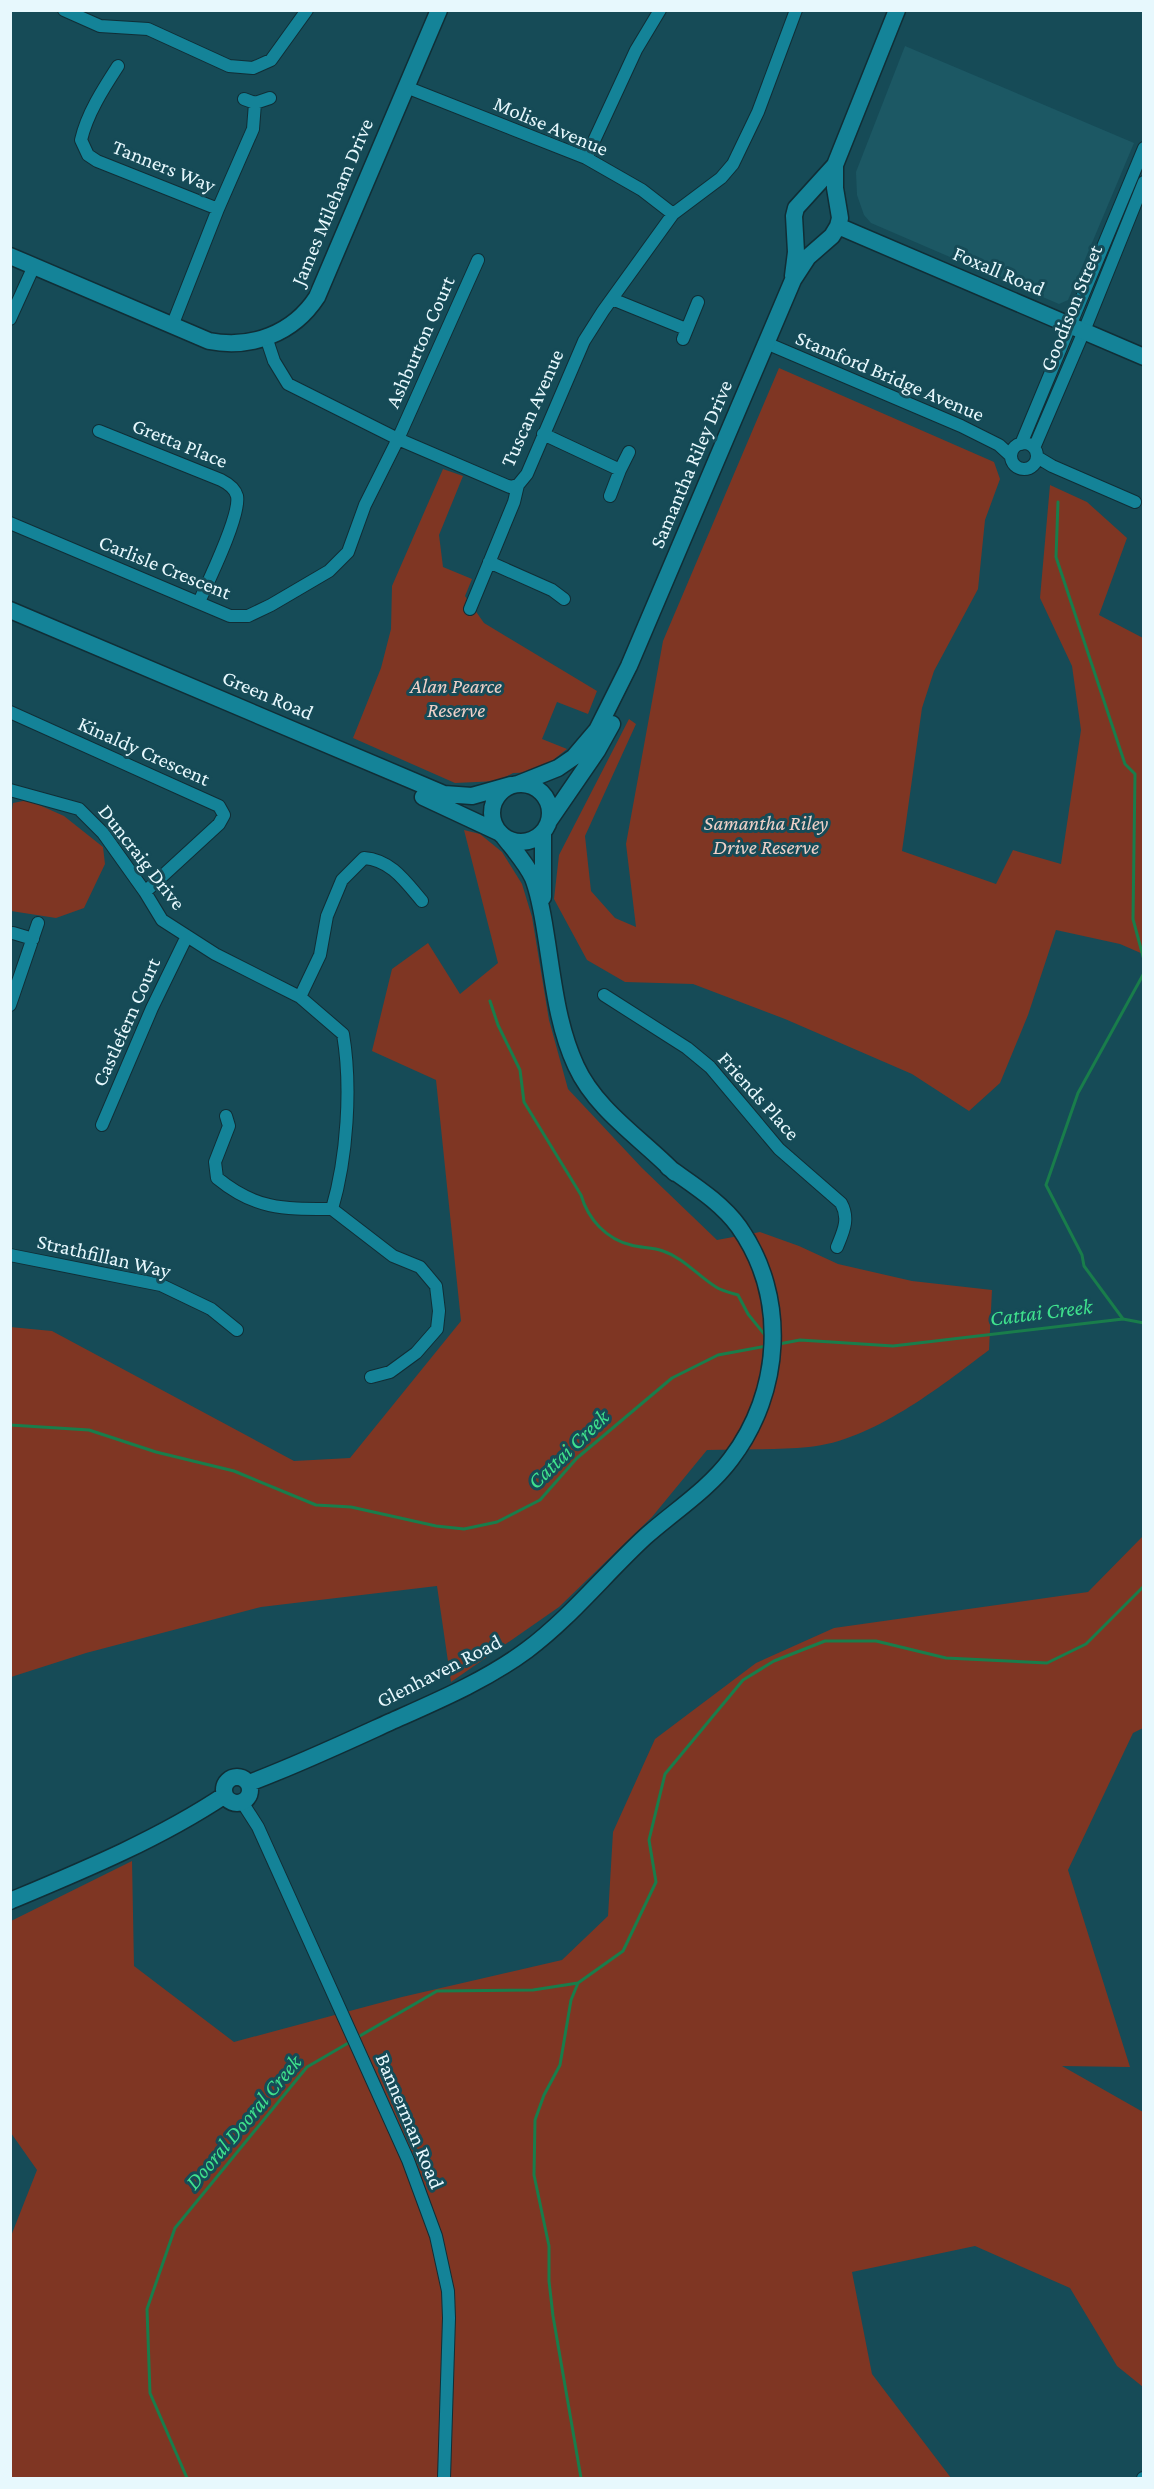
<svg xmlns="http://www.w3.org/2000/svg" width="1154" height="2489" font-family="'Crimson Pro',serif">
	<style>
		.built { fill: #1c5864 }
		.green { fill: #7f3623 }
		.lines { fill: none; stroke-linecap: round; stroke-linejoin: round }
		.stream { stroke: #197d4b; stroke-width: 3 }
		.street-casing { stroke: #102e36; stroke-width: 14 }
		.secondary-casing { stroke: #102e36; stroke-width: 19 }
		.street { stroke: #148398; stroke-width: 12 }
		.secondary { stroke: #148398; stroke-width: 16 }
		.labels { text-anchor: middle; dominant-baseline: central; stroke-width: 6; stroke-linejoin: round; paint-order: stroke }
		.street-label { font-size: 21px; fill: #e7f8fd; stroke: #164b57 }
		.park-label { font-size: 21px; font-style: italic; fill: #eed0c8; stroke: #164b57 }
		.water-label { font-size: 22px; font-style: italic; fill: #3fe18d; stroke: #164b57 }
	</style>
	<rect width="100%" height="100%" fill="#164b57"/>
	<path class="built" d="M905 46 1134 143 1068 300 1059 304 871 223 864 215 857 195 856 172Z"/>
	<path class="green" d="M779 368 994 462 1000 479 985 520 978 589 934 671 922 708 902 851 996 884 1013 850 1061 864 1081 730 1072 666 1040 598 1050 485 1087 502 1127 538 1099 615 1143 638V954L1120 944 1056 930 1028 1015 1000 1083 969 1111 912 1074 785 1019 693 984 625 982 587 960 554 899 559 855 629 719 636 724 585 836 591 891 615 918 636 927 626 844 663 641Z
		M443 469 463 476 439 535 443 567 472 579 465 596 484 623 597 691 588 714 557 702 542 739 567 749 538 772 513 773 498 781 455 783 353 738 381 668 391 629 392 586Z
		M28 800 64 816 103 847 105 864 84 908 56 918 11 911 10 824 13 803Z
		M464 830 480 834 502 852 522 884 532 917 549 1020 568 1089 642 1168 717 1240 760 1232 799 1246 838 1264 912 1281 992 1290 989 1350C940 1387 872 1441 809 1447 775 1450 741 1449 707 1450L652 1517 559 1607 451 1682 437 1586 261 1607 86 1653 11 1677 10 1327 52 1331 294 1461 350 1458 461 1321 436 1080 372 1051 392 969 428 943 460 994 498 963Z
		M1143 1536V1728L1133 1733 1068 1870 1130 2067 1062 2066 1143 2112V2387L1117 2366 1070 2288 975 2246 852 2272 872 2374 951 2478H11V2236L37 2170 11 2133V1921L132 1861 134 1966 234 2042 402 1997 562 1960 608 1916 613 1832 655 1739 756 1663 834 1628 1088 1592Z"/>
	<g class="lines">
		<path class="stream" d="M1058 502 1056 557 1125 764 1135 774 1133 919 1144 960
			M490 1001 498 1025 520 1070 524 1102 581 1195C588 1219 606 1239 631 1245 641 1248 653 1247 663 1251 684 1258 698 1276 716 1287 722 1291 731 1293 738 1295L748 1314 765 1335
			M1123 1319 1084 1266 1082 1255 1046 1185 1078 1093 1144 973
			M779 1344 800 1340 893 1346 1123 1319 1144 1323
			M10 1425 89 1430 156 1452 234 1471 316 1505 351 1507 436 1526 464 1529 497 1522 540 1500 577 1458 672 1378 718 1355 767 1346
			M578 1983 571 2000 560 2065 544 2095 535 2120 534 2175 549 2246V2281L553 2316 581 2478
			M358 2037 437 1991 533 1990 578 1983 623 1951 656 1882 649 1840 665 1774 743 1680 774 1661 825 1641H876L946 1658 1047 1663 1086 1644 1144 1586
			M187 2478 150 2393 147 2309 175 2228 307 2067 350 2042"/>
		<defs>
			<path id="street" d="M64 10 100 26 148 29 229 66 253 68 271 60 307 10
				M118 66C103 89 87 114 81 140L88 155 97 161 218 209
				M406 87 586 158 642 190 673 214
				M244 99 255 103 270 98
				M586 158 636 50 660 10
				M612 299 686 329
				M10 319 34 266
				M172 326 218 209 253 129 255 103
				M266 337 274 361 288 384 398 439 510 487 518 485 527 474 584 341 603 311 673 214 721 178 733 164 758 112 796 10
				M683 339 698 302
				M766 343 961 426 999 445 1011 456
				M99 431 221 480C227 483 235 488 237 496 241 515 208 582 199 602
				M543 434 620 470
				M1011 456a13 13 0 1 1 26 0a13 13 0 1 1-26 0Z
				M1021 444 1144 148
				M1034 448 1084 331 1144 182
				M1037 457 1052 466 1135 502
				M610 496 620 470 629 452
				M10 523 230 616H248L271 605 329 571 348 552 365 505 398 439 478 260
				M489 562 552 590 564 599
				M470 609 514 502 518 485
				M10 712 219 806 224 815 219 824 145 892
				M10 790 79 809 103 833 145 892 162 920 215 954 300 997 343 1034C352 1087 347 1158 332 1209
				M13 933 33 939
				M604 995 687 1048 710 1067 779 1149 841 1203C850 1219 843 1232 837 1247
				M300 997 320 955 327 916 342 880 364 858C391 860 405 881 422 901
				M10 1005 38 923
				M226 1116 229 1126 215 1162 217 1178C256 1210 284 1209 332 1209
				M102 1125 152 1008 187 936
				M332 1209 393 1256 420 1267 436 1286 439 1311 437 1329 416 1353 390 1372 371 1377
				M10 1255 161 1285 211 1309 237 1330
				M242 1802 258 1827 408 2160 436 2236 448 2291 449 2318 444 2478
				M1143 2478H1144"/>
			<path id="secondary" d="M838 226 1144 357
				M10 256 209 341C251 349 293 334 317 297L439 10
				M793 276 796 252 794 216 796 208 835 165 897 10
				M10 610 444 794 472 796 511 785
				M492 813a29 29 0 1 1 58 0a29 29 0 1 1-58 0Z
				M518 784 558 768 574 757 597 730 629 666 793 280 808 257 832 236 838 226 840 218 835 188V165
				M423 797 498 832
				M549 821 597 751 612 724
				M504 837C514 850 526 863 533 878 540 896 543 917 546 936 553 979 557 1025 576 1066 596 1110 642 1139 675 1173
				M543 897V832
				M224 1790a13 13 0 1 1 26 0a13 13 0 1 1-26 0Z
				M249 1783C297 1765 344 1743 390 1722 437 1701 485 1681 527 1650 570 1618 605 1574 645 1537 673 1512 708 1490 731 1459 782 1392 788 1297 739 1227 721 1202 693 1185 668 1167
				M10 1901C84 1870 159 1839 225 1795"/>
		</defs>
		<use href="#street" class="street-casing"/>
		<use href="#secondary" class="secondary-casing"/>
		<use href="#street" class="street"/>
		<use href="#secondary" class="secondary"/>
	</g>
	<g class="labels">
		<g class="street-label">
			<text transform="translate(551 126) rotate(23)">Molise Avenue</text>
			<text transform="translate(164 166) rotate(22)">Tanners Way</text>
			<text transform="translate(332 202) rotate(-67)">James Mileham Drive</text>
			<text transform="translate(999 271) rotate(23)">Foxall Road</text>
			<text transform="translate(1071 308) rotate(-68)">Goodison Street</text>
			<text transform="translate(420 342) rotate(-66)">Ashburton Court</text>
			<text transform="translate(890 376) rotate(23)">Stamford Bridge Avenue</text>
			<text transform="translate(532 408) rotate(-66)">Tuscan Avenue</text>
			<text transform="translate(180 443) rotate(22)">Gretta Place</text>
			<text transform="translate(691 464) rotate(-67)">Samantha Riley Drive</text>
			<text transform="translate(165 567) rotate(22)">Carlisle Crescent</text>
			<text transform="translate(268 695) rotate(23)">Green Road</text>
			<text transform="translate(144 751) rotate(24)">Kinaldy Crescent</text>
			<text transform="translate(142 857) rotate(52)">Duncraig Drive</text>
			<text transform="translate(126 1022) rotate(-66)">Castlefern Court</text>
			<text transform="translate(759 1096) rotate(48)">Friends Place</text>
			<text transform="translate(104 1256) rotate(13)">Strathfillan Way</text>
			<text transform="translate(439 1671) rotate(-27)">Glenhaven Road</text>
			<text transform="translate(410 2121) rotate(67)">Bannerman Road</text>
		</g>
		<g class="park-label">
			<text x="456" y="686">Alan Pearce<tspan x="456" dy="24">Reserve</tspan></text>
			<text x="766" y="823">Samantha Riley<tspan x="766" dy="24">Drive Reserve</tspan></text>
		</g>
		<g class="water-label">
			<text transform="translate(1041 1312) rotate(-7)">Cattai Creek</text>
			<text transform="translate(568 1449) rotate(-44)">Cattai Creek</text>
			<text transform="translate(243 2122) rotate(-50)">Dooral Dooral Creek</text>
		</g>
	</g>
	<rect width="1154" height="2489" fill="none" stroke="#e7f8fd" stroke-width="24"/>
</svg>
